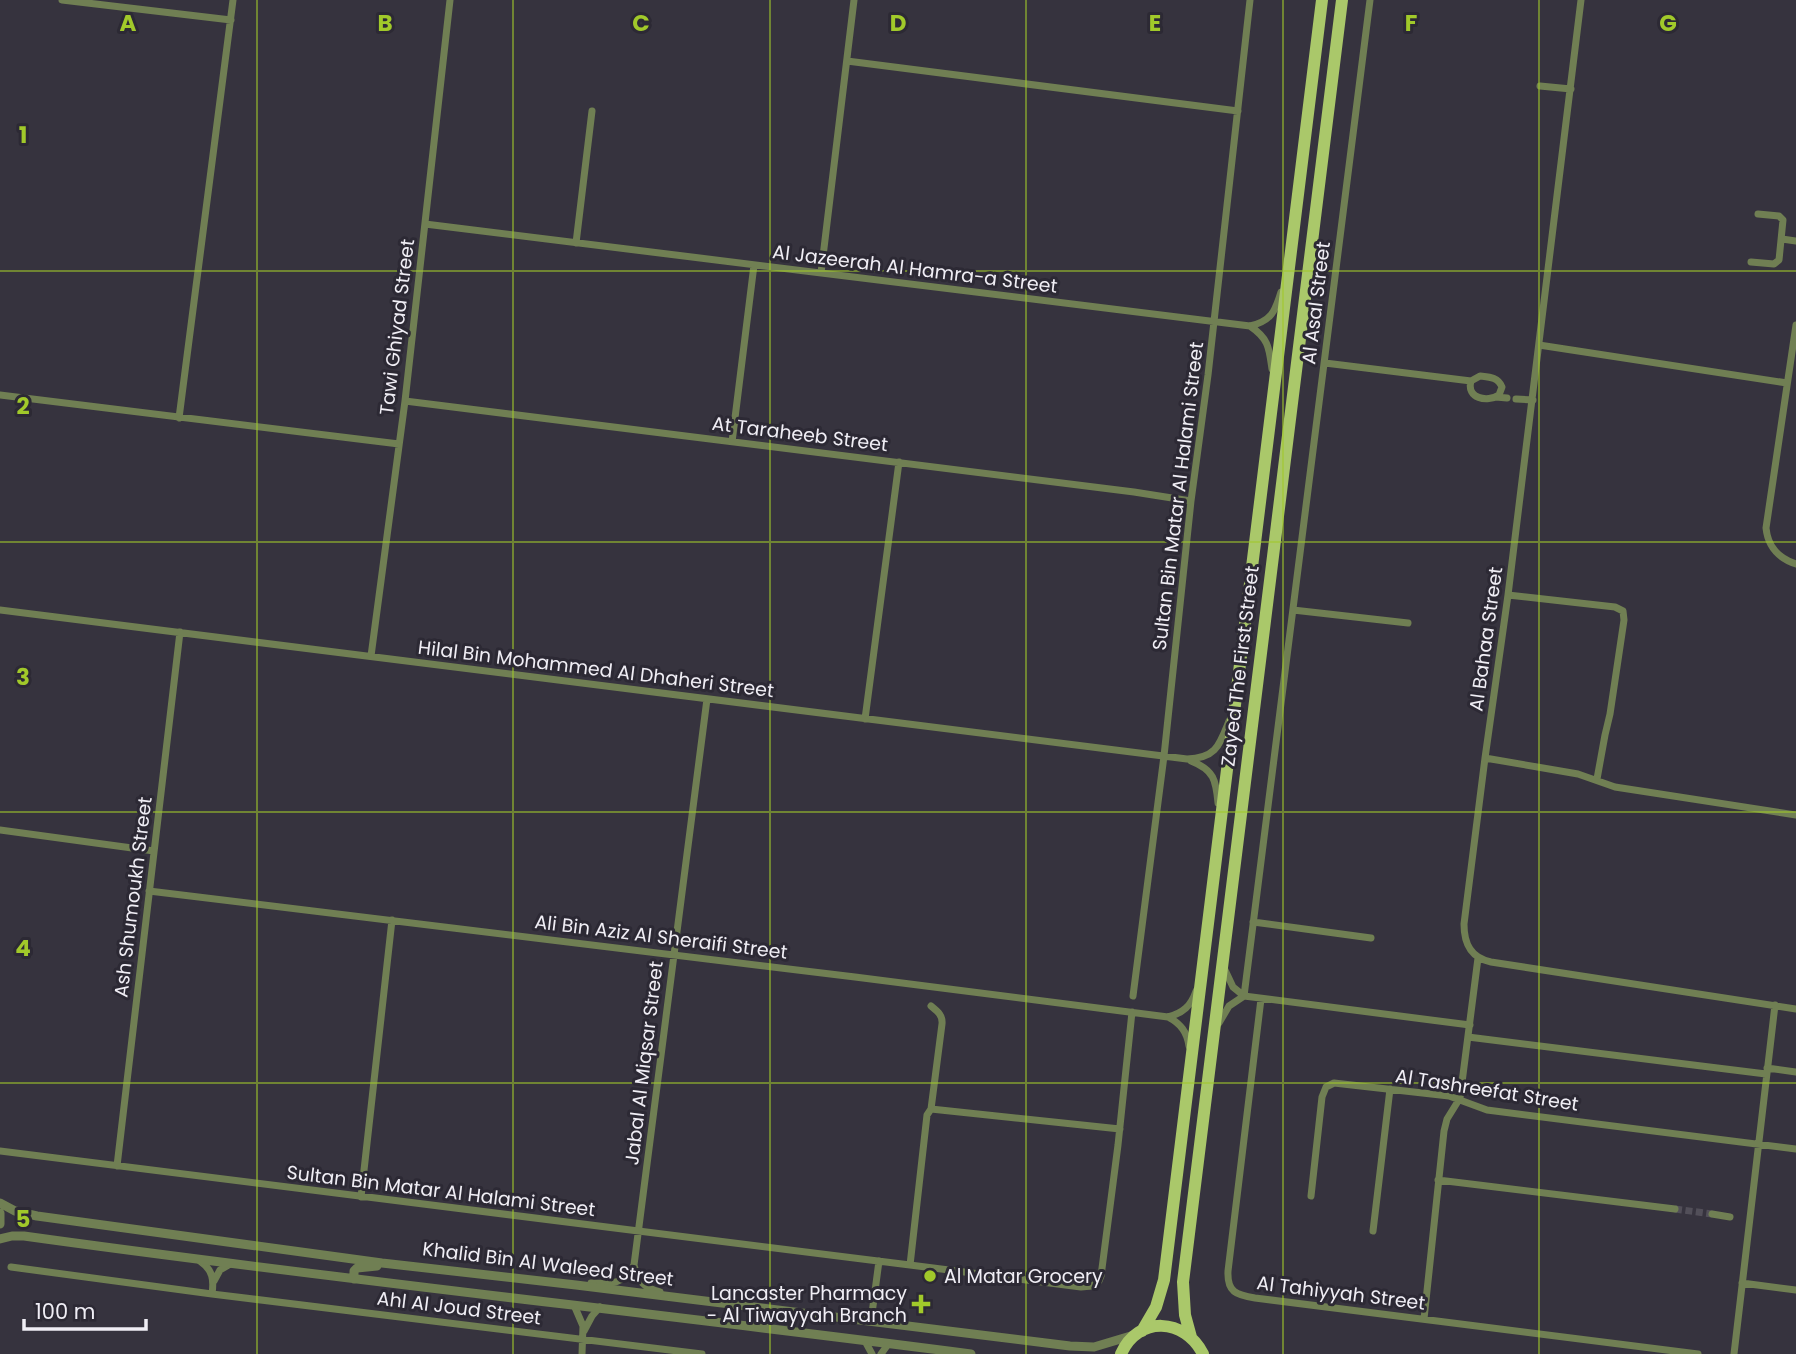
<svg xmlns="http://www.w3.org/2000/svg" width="1796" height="1354" font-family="Poppins,sans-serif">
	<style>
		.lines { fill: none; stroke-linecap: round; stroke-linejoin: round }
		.minor-tunnel { stroke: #524f59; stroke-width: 7; stroke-dasharray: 7 3.5; stroke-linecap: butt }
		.minor { stroke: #707f53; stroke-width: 7 }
		.tertiary { stroke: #707f53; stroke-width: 9 }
		.primary { stroke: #aac86a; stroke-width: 12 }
		.grid { fill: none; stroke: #a1c92a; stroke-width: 2; stroke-opacity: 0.55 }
		.poi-dot { fill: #a1c92a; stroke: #2c2934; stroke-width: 2.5 }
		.labels { text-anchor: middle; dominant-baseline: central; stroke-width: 6; stroke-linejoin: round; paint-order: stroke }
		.street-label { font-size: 19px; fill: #f0eef5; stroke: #2c2934 }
		.poi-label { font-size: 19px; fill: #f0eef5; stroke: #2c2934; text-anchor: start }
		.grid-label { font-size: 23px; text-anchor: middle; font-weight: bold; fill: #a1c92a; stroke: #2c2934; stroke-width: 6; stroke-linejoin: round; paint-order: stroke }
	</style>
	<rect width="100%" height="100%" fill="#36333e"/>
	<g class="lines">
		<path class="minor-tunnel" d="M1675 1209 1712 1214"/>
		<path class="minor" d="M62 0 231 20
			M1581 0 1508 595 1485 758 1464 924C1464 944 1471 958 1491 962L1796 1009
			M847 61 1238 111
			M1540 86 1571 89
			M425 224 1250 326C1271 321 1275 312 1281 292
			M1782 239 1796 241
			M576 243 592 111
			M1751 262 1774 264 1779 260 1783 220 1779 216 1758 214
			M821 273 854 0
			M1796 325 1766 528C1768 547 1778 558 1796 564
			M1250 326C1269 339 1269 348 1272 369
			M1539 345 1787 383
			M1325 363 1471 381
			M1480 376C1489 377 1498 377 1502 387L1499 395C1487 403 1466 398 1471 381Z
			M0 395 399 444
			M1496 397 1507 398
			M1516 399 1533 400
			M405 401 1134 492 1191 501
			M179 418 233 0
			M732 442 754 265
			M1508 595 1615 607 1623 611 1624 620 1610 714 1605 735 1597 779
			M0 610 1187 759C1216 758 1219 746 1229 721
			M1293 610 1408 623
			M371 656 405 401 450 0
			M865 719 899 462
			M1485 758 1578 774 1615 787 1796 815
			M1191 761C1214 770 1216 780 1218 803
			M0 830 154 851
			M149 891 855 977 1168 1017C1183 1013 1191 1006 1196 991
			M1253 922 1371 938
			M1225 970 1233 987 1244 996 1470 1025
			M1133 996 1164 756 1191 501 1208 375 1250 0
			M1244 996 1370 0
			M1261 999 1228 1271C1227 1292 1236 1295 1255 1298L1698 1354
			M1168 1017C1181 1024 1187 1032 1189 1046
			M1219 1023 1229 1006 1244 996
			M1468 1037 1766 1074
			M1767 1068 1796 1072
			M931 1109 1120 1129
			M0 1151 910 1265 1081 1287 1092 1286 1099 1281 1101 1276 1118 1145 1132 1012
			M117 1166 180 632
			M1438 1180 1675 1209
			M1311 1196 1322 1097 1326 1087 1334 1083 1449 1096 1487 1110 1796 1149
			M361 1197 392 920
			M1712 1214 1730 1217
			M1373 1231 1390 1089
			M200 1261C213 1270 214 1280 212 1294
			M634 1265C638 1281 644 1288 660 1292
			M910 1265 927 1115 931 1109 942 1024C943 1015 937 1011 931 1006
			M11 1267 212 1294 702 1354
			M214 1281 220 1270 232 1263
			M591 1283C612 1284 622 1285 634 1265L707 699
			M1742 1283 1796 1290
			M574 1305 583 1326 582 1354
			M1424 1319 1444 1131 1447 1119 1460 1098 1478 958
			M871 1321 879 1261
			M584 1331 592 1316 600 1307
			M865 1341 872 1354
			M881 1354 889 1343
			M1734 1354 1775 1005"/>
		<path class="tertiary" d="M0 1203 15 1211 37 1216 382 1263 576 1285 1070 1346 1094 1347 1134 1335
			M0 1213V1224
			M0 1239 12 1236H24C339 1280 656 1313 971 1354
			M354 1279V1271L357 1268 377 1266"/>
		<path class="primary" d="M1142 1331 1156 1307 1164 1280 1322 0
			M1191 1337 1185 1315 1183 1282 1342 0
			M1121 1354C1138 1315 1185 1318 1203 1354"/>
	</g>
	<path class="grid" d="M257 0V1354M513 0V1354M770 0V1354M1026 0V1354M1283 0V1354M1539 0V1354M0 271H1796M0 542H1796M0 812H1796M0 1083H1796"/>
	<g class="poi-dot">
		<circle cx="930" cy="1276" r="7"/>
		<path d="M917.5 1293.5h7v7h7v7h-7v7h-7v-7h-7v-7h7z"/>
	</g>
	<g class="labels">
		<g class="street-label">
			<text transform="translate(915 269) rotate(7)">Al Jazeerah Al Hamra-a Street</text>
			<text transform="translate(1316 303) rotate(-83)">Al Asal Street</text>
			<text transform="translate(397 327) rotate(-83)">Tawi Ghiyad Street</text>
			<text transform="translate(800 434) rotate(7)">At Taraheeb Street</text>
			<text transform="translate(1178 496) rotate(-83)">Sultan Bin Matar Al Halami Street</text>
			<text transform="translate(1486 639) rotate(-82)">Al Bahaa Street</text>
			<text transform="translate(1240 666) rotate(-83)">Zayed The First Street</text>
			<text transform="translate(596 669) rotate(7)">Hilal Bin Mohammed Al Dhaheri Street</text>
			<text transform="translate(133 897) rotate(-83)">Ash Shumoukh Street</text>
			<text transform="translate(661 937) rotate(7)">Ali Bin Aziz Al Sheraifi Street</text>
			<text transform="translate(644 1063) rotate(-83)">Jabal Al Miqsar Street</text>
			<text transform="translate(1487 1090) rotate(9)">Al Tashreefat Street</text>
			<text transform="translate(441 1191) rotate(7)">Sultan Bin Matar Al Halami Street</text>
			<text transform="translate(548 1264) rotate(7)">Khalid Bin Al Waleed Street</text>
			<text transform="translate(1341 1293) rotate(7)">Al Tahiyyah Street</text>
			<text transform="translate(459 1308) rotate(7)">Ahl Al Joud Street</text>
		</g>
		<g class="poi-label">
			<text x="944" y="1276">Al Matar Grocery</text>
			<text x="907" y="1293" text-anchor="end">Lancaster Pharmacy<tspan x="907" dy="22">- Al Tiwayyah Branch</tspan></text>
		</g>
	</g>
	<g class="grid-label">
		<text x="128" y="31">A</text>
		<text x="385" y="31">B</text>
		<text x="641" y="31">C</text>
		<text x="898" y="31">D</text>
		<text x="1155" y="31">E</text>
		<text x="1411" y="31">F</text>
		<text x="1668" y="31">G</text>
		<text x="23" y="143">1</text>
		<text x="23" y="414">2</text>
		<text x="23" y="685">3</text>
		<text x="23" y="956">4</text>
		<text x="23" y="1227">5</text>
	</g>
	<path d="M24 1319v10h122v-10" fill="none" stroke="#f0eef5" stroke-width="3.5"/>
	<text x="35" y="1319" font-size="21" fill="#f0eef5" stroke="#2c2934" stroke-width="5" paint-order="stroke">100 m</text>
</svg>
